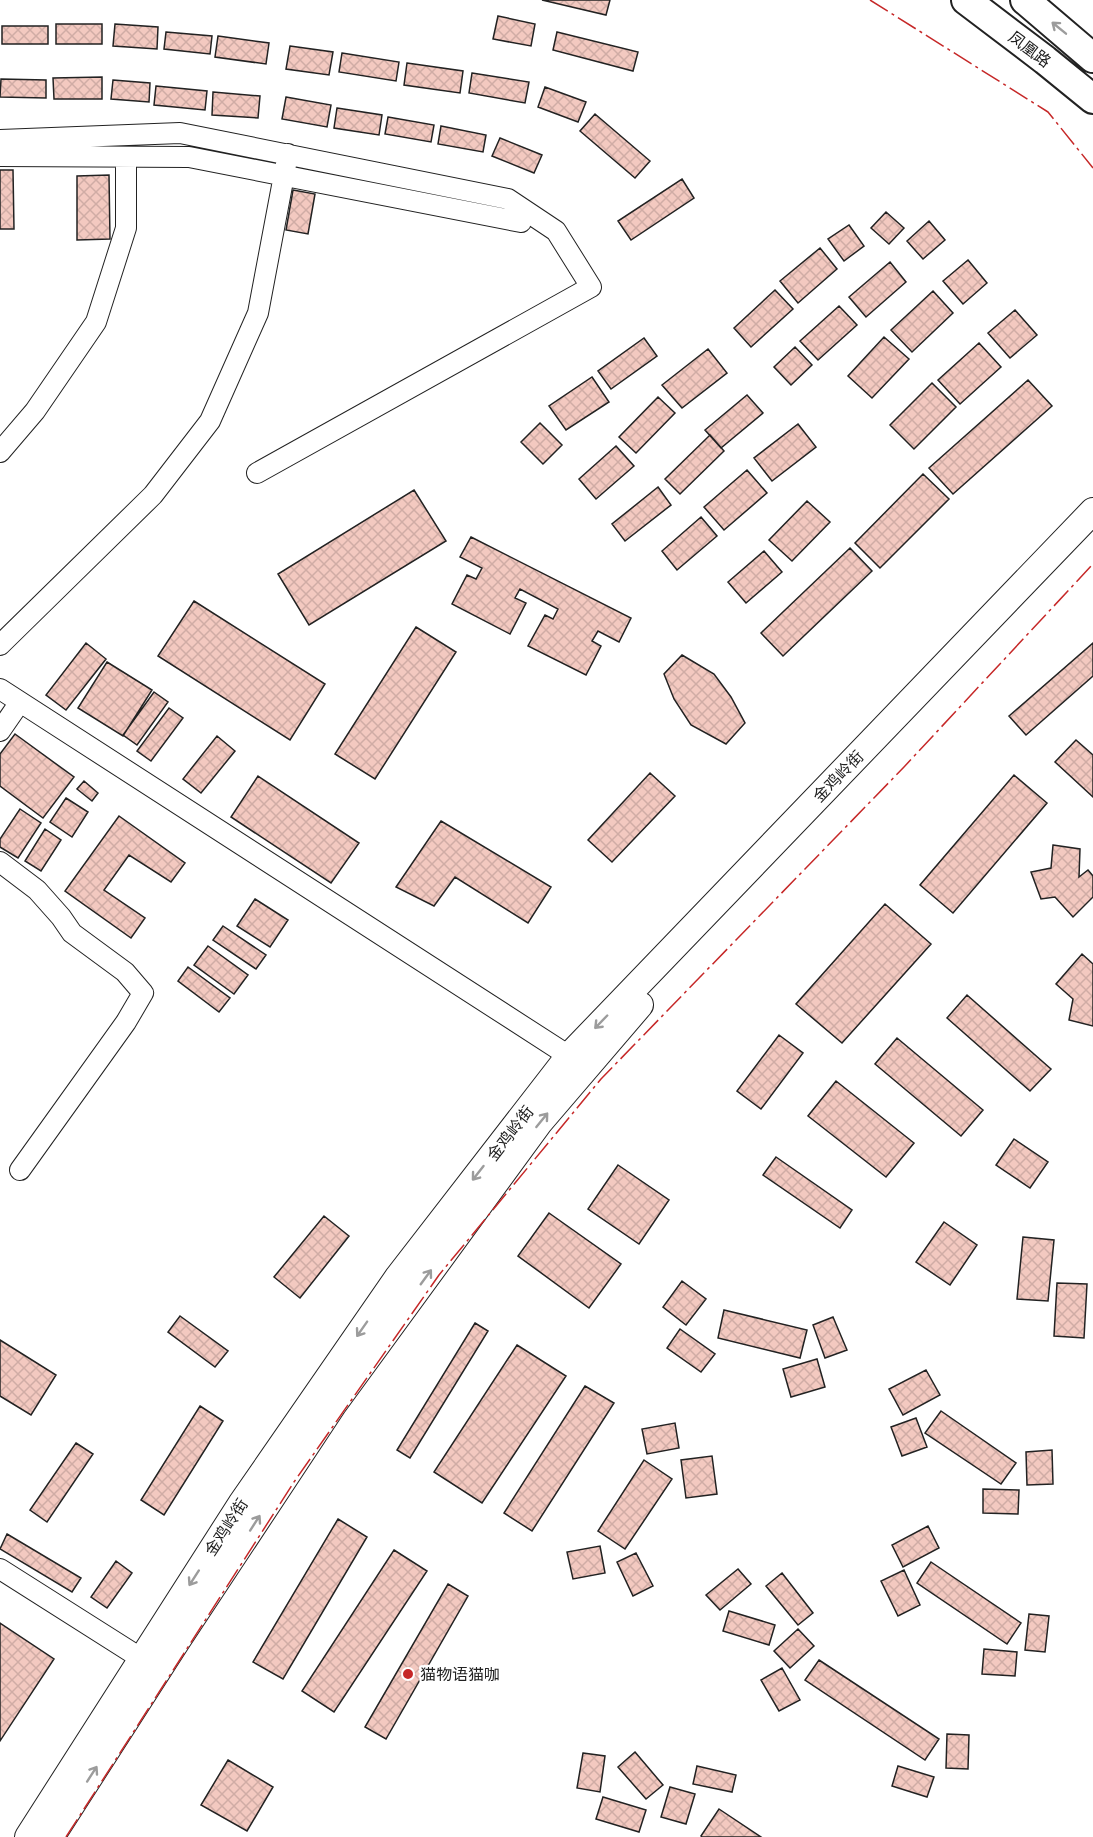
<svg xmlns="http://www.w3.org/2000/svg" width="1093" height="1837" font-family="Ubuntu,'Noto Sans SC',sans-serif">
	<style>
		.building { fill: url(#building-cross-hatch); stroke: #222; stroke-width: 1.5 }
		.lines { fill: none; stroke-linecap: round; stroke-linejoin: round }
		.minor-casing { stroke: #222; stroke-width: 22 }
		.major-casing { stroke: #222; stroke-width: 28 }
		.highway-casing { stroke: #222; stroke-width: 32 }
		.minor { stroke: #fff; stroke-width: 20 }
		.major { stroke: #fff; stroke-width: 26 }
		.highway { stroke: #fff; stroke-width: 28 }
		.power { stroke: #c62828; stroke-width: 1.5; stroke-dasharray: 21 4.5 3 4.5; stroke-linecap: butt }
		.oneway { stroke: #9c9c9c }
		.poi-dot { fill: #c62828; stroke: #fff; stroke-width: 2 }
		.labels { text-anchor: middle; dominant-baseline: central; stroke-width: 4.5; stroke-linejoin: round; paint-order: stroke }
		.street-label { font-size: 16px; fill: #222; stroke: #fff }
		.poi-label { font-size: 16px; fill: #222; stroke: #fff; text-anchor: start }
	</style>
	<defs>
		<pattern id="building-cross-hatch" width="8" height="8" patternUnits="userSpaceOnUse" patternTransform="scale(1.5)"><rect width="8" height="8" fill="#f3c9c0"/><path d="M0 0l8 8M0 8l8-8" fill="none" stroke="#d0aca5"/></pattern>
	</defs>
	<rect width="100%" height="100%" fill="#fff"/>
	<path class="building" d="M542 0H610L606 15Z
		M498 16 535 24 531 46 493 39Z
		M56 24H102V44H56Z
		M115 24 158 27 157 49 113 46Z
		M2 26H48V44H2Z
		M166 32 212 36 210 54 164 49Z
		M557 32 638 52 633 71 553 50Z
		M218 36 269 43 266 64 215 57Z
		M290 46 333 52 329 75 286 69Z
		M342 53 399 62 396 81 339 72Z
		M407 63 463 71 460 93 404 85Z
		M472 73 529 82 525 103 469 93Z
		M102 77V99H54L53 78Z
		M1 79 46 80V98L0 97Z
		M113 80 150 83 149 102 111 99Z
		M156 86 207 91 205 110 154 105Z
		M545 87 586 102 578 122 538 107Z
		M213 92 260 96 258 118 212 115Z
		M286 97 331 105 327 127 282 119Z
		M337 108 382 115 379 135 334 128Z
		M595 114 650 161 635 178 580 131Z
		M388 117 434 125 431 142 385 134Z
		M441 126 486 135 483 152 438 144Z
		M500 138 542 155 534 173 492 156Z
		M0 170H13L14 229H0Z
		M109 175 110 239 77 240V176Z
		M682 179 694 198 631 240 618 221Z
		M293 190 315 194 308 234 286 230Z
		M886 212 904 228 889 244 871 228Z
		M929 221 945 240 923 259 907 241Z
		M849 225 864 246 844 261 828 239Z
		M820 248 837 269 798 303 780 281Z
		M968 260 987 283 963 304 943 281Z
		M890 262 906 282 866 317 849 297Z
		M775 290 793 309 751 347 734 328Z
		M933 291 953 313 912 352 891 330Z
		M839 306 857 325 818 360 800 341Z
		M1015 310 1037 335 1010 358 988 333Z
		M884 337 909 359 872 398 848 376Z
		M644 338 657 356 611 389 598 371Z
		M979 343 1001 367 960 404 938 380Z
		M795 347 812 365 791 385 774 367Z
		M708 349 727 373 682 408 662 385Z
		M592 377 609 402 566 430 549 406Z
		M1028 380 1052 406 953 494 929 468Z
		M932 383 956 407 914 449 890 425Z
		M747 395 763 413 721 448 705 430Z
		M658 397 675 413 636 453 619 437Z
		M540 423 562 445 543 464 521 442Z
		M798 424 816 447 772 481 754 458Z
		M710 435 724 451 680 494 665 479Z
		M616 446 634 466 596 499 579 479Z
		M747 470 767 493 724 530 704 507Z
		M923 474 949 499 880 568 855 543Z
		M658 487 671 505 625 541 612 524Z
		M414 490 446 541 309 625 278 574Z
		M807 501 830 522 792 561 769 540Z
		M701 517 717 536 677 570 662 551Z
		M471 537 631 618 619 642 598 631 592 641 601 646 586 675 528 646 545 615 553 619 558 609 520 589 515 598 526 603 510 634 452 604 467 575 476 579 482 568 460 557Z
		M850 548 872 571 783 656 761 633Z
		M764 551 782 572 746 603 728 582Z
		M194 601 325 684 290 740 158 656Z
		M416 627 456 652 375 779 335 754Z
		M86 643 106 659 66 710 46 695Z
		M1093 643V676L1026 735 1009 716Z
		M682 655 714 674 731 697 745 723 726 744 691 725 674 699 664 674Z
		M107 662 152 690 123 736 78 708Z
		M154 692 168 702 137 745 123 735Z
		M169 708 183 718 151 761 137 751Z
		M15 734 74 777 43 818 0 786V754Z
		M217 736 235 751 201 793 183 779Z
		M1076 740 1093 755V797L1055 762Z
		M650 773 675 796 612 862 588 840Z
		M1014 775 1047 803 953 913 920 885Z
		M258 776 359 843 331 883 231 817Z
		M84 781 98 793 92 801 77 789Z
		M66 798 88 812 72 837 50 822Z
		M20 809 41 823 18 858 0 847V839Z
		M119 816 185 863 171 882 129 855 104 890 145 918 131 938 65 891Z
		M441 821 551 887 528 923 455 877 434 906 396 887Z
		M45 829 61 840 41 871 25 861Z
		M1053 845 1080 849 1079 877 1088 870 1093 876V897L1073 917 1055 897 1041 899 1031 872 1051 868Z
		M255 899 288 920 270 947 237 926Z
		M885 904 931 944 842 1043 796 1004Z
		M223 926 266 955 256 969 213 940Z
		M208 946 248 975 234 994 194 965Z
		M1082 954 1093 964V1026L1069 1020 1073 999 1056 984Z
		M188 967 230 998 219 1012 178 981Z
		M967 995 1051 1069 1030 1091 947 1018Z
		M779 1035 803 1053 761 1109 737 1091Z
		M897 1038 983 1110 961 1136 875 1064Z
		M836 1081 914 1143 886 1177 808 1116Z
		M1014 1139 1048 1162 1030 1188 996 1165Z
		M776 1157 852 1210 840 1228 763 1175Z
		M618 1165 669 1200 639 1244 588 1209Z
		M549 1213 621 1264 589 1308 518 1256Z
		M324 1216 349 1236 300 1298 274 1277Z
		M944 1222 977 1245 950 1285 916 1262Z
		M1023 1237 1054 1240 1048 1301 1017 1299Z
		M682 1281 706 1299 686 1325 663 1307Z
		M1057 1283 1087 1284 1084 1338 1054 1336Z
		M724 1310 807 1330 800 1358 718 1338Z
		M180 1316 228 1351 215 1367 168 1332Z
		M833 1317 847 1350 825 1358 813 1325Z
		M475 1323 488 1331 410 1458 397 1450Z
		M680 1329 715 1354 701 1372 667 1348Z
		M0 1340 56 1375 31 1415 0 1396Z
		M517 1345 566 1376 482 1503 434 1472Z
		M817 1359 825 1387 791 1397 783 1369Z
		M926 1370 940 1395 903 1415 889 1389Z
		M585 1386 614 1403 532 1531 504 1513Z
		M200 1406 223 1421 164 1515 141 1500Z
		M941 1411 1016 1463 1001 1484 925 1433Z
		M916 1418 927 1447 902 1456 891 1427Z
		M675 1423 679 1448 647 1454 642 1429Z
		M76 1443 93 1454 47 1522 30 1510Z
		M1052 1450 1053 1484 1027 1485 1026 1452Z
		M712 1456 717 1494 686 1498 681 1460Z
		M644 1460 672 1479 625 1549 598 1531Z
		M983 1489 1019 1490 1018 1514 983 1513Z
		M338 1519 367 1537 283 1679 253 1662Z
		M928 1526 939 1548 903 1567 892 1545Z
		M7 1534 81 1578 72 1592 0 1549Z
		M600 1546 605 1573 573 1579 567 1552Z
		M394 1550 427 1571 334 1712 302 1691Z
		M636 1553 653 1586 633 1596 617 1562Z
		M116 1561 132 1573 107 1608 91 1597Z
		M931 1562 1021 1623 1007 1644 917 1583Z
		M738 1569 751 1584 720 1610 706 1595Z
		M904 1570 920 1605 898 1616 881 1581Z
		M782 1573 813 1613 798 1625 766 1586Z
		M448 1584 468 1596 386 1739 365 1727Z
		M729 1611 775 1625 769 1645 723 1631Z
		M1029 1614 1049 1616 1045 1652 1025 1650Z
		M0 1623 54 1659 0 1741Z
		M798 1629 814 1646 790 1668 774 1651Z
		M984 1649 1017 1652 1015 1676 982 1674Z
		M819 1660 939 1739 925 1760 805 1680Z
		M782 1668 800 1700 779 1711 761 1680Z
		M947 1734 969 1735 968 1769 946 1768Z
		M635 1752 663 1785 646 1799 618 1767Z
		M583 1753 605 1756 600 1792 577 1788Z
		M228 1760 273 1787 247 1831 201 1805Z
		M697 1766 736 1775 732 1792 693 1784Z
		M898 1766 934 1777 927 1797 892 1786Z
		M670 1787 695 1794 686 1824 661 1817Z
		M603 1797 646 1810 639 1832 596 1819Z
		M719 1809 761 1837H702L701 1836Z"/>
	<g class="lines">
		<defs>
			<path id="minor" d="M0 140 180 133 508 199 556 231 591 287 257 473
				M0 156 189 157 521 222
				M0 452 35 411 96 322 126 228V157
				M0 645 153 495 210 421 258 313 288 154
				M0 689 569 1056
				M0 731 20 702
				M0 862 37 890 61 917 72 933 125 972 143 993 126 1022 20 1170
				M0 1569 142 1659"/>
			<path id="major" d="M28 1837 241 1504 398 1277 569 1056 1093 511
				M51 1837 177 1641 333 1405 539 1123 640 1005"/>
			<path id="highway" d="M966 0 1045 60 1093 99
				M1025 0 1093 58"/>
		</defs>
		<use href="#minor" class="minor-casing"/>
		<use href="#major" class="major-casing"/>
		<use href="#highway" class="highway-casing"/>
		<use href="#minor" class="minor"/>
		<use href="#major" class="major"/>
		<use href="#highway" class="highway"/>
		<path class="power" d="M870 0 1048 112 1093 168
			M66 1837 294 1482 439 1275 601 1079 904 767 1093 564"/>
	</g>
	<defs><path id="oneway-shaft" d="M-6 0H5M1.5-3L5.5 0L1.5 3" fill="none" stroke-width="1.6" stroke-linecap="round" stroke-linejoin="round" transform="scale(1.5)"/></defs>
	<g class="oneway">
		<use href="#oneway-shaft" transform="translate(1059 28) rotate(-141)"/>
		<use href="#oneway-shaft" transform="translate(601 1022) rotate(134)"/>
		<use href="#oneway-shaft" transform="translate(542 1120) rotate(-51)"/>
		<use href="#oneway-shaft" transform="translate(478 1173) rotate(128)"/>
		<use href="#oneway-shaft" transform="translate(426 1277) rotate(-54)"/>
		<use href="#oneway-shaft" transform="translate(362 1329) rotate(125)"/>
		<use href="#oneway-shaft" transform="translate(255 1523) rotate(-57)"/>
		<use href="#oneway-shaft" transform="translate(194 1578) rotate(123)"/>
		<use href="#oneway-shaft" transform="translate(92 1774) rotate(-57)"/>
	</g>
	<circle class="poi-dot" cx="408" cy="1674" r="6"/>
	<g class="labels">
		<g class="street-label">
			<text transform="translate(1030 49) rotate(37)">凤凰路</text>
			<text transform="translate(838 776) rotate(-46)">金鸡岭街</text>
			<text transform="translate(510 1133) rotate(-52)">金鸡岭街</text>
			<text transform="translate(226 1527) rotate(-57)">金鸡岭街</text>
		</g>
		<g class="poi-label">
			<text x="420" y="1674">猫物语猫咖</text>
		</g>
	</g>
</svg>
